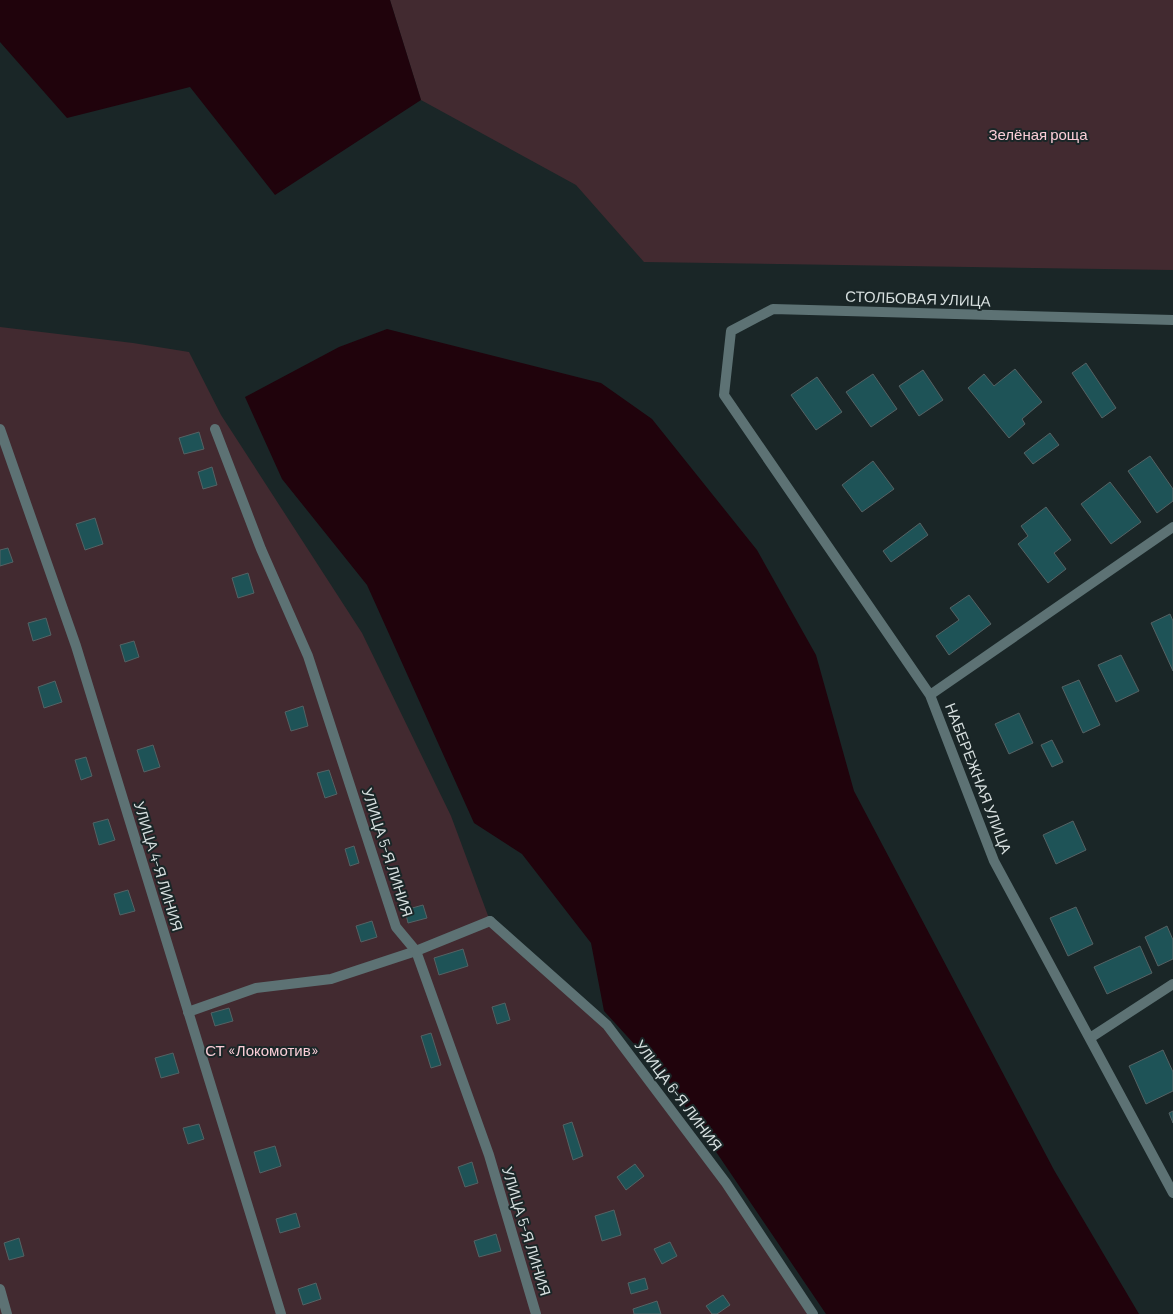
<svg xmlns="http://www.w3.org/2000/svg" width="1173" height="1314" font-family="Barlow,sans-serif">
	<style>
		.green { fill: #422a30 }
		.water { fill: #20030c }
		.building { fill: #1e5357; stroke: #556264 }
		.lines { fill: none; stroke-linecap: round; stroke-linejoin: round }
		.service { stroke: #5d7274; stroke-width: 10 }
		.minor { stroke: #5d7274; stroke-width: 10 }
		.labels { text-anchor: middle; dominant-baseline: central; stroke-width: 4; stroke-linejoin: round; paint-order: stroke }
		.park-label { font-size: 15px; fill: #facdd7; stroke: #1a2627 }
		.street-label { font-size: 15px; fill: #d7dfdf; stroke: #1a2627 }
	</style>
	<rect width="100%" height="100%" fill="#1a2627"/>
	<path class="green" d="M390 0H1173V270L644 262 576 185 421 100Z
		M0 327 133 343 189 352 221 415 362 633 451 816 490 921 607 1025 726 1183 813 1314H0Z"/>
	<path class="water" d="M0 0H390L421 100 275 195 190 87 67 118 0 42Z
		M387 329 601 383 652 419 757 550 816 655 854 791 1054 1170 1139 1314H826L668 1081 604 1011 591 943 522 854 474 823 367 585 282 479 245 397 339 347Z"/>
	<path class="building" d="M1086 363 1116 408 1102 418 1072 373Z
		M1015 369 1042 402 1022 419 1025 424 1009 438 968 388 984 374 994 386Z
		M923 370 943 400 919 416 899 386Z
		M873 374 897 409 871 427 846 392Z
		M817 377 842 412 816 430 791 395Z
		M199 432 204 449 184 454 179 438Z
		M1050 433 1059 445 1033 464 1024 453Z
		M1150 456 1173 489V501L1157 513 1128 471Z
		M873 461 894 489 862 512 842 485Z
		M212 467 217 485 203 489 198 472Z
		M1110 482 1141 522 1111 544 1081 504Z
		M1046 507 1071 540 1054 553 1066 569 1048 583 1018 544 1028 536 1021 526Z
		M95 518 103 544 85 550 76 524Z
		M920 523 928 535 891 562 883 551Z
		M8 548 13 562 0 566V550Z
		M248 573 254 593 238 598 232 578Z
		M969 595 991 624 949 655 936 636 959 620 950 608Z
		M1170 614 1173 621V671L1151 623Z
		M46 618 51 635 33 641 28 623Z
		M134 641 139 657 125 662 120 645Z
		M1121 655 1139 691 1116 702 1098 665Z
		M1079 680 1100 725 1083 733 1062 687Z
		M55 681 62 702 44 708 38 687Z
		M303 706 308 726 291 731 285 712Z
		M1019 713 1033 743 1009 754 995 724Z
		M1052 740 1063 762 1052 767 1041 745Z
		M153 745 160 767 144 772 137 750Z
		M86 757 92 776 81 780 75 760Z
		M329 770 337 794 325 798 317 773Z
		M108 819 115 840 99 845 93 823Z
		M1073 821 1086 850 1056 864 1043 835Z
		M354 846 359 863 350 866 345 849Z
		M128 890 135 911 120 915 114 894Z
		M423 905 427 918 408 923 405 910Z
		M1076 907 1093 944 1068 956 1050 918Z
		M372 921 377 937 361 942 356 926Z
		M1167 926 1173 940V959L1158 966 1145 937Z
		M1140 946 1152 973 1107 994 1094 967Z
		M463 949 468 966 439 975 434 958Z
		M505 1003 510 1020 497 1024 492 1007Z
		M229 1008 233 1021 215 1026 211 1013Z
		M431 1033 441 1065 431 1068 421 1036Z
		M1163 1050 1173 1072V1091L1146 1104 1129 1066Z
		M173 1053 179 1073 161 1078 155 1058Z
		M1173 1111V1123L1169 1113Z
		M572 1122 583 1156 573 1160 563 1125Z
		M199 1124 204 1139 188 1144 183 1128Z
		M275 1146 281 1166 260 1173 254 1152Z
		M472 1162 478 1183 465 1187 458 1167Z
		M635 1164 644 1176 626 1190 617 1177Z
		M614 1210 621 1235 602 1241 595 1216Z
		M296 1213 300 1227 280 1233 276 1219Z
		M496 1234 501 1251 479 1257 474 1241Z
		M19 1238 24 1256 9 1260 4 1243Z
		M670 1242 677 1256 662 1264 654 1249Z
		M645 1278 648 1289 631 1294 628 1283Z
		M316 1283 321 1299 303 1305 298 1289Z
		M723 1295 730 1305 717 1314H712L706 1306Z
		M657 1301 661 1314H634L633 1309Z"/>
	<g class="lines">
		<path class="service" d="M188 1012 256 988 331 979 416 951 490 921"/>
		<path class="minor" d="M1173 320 773 309 731 331 724 395 930 695 994 861 1173 1193
			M0 429 76 646 281 1314
			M215 429 261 549 308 656 396 927 416 951 489 1155 536 1314
			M930 695 1173 527
			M490 921 607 1025 726 1183 813 1314
			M1090 1038 1173 984
			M0 1289 7 1314"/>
	</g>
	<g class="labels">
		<g class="park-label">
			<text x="1038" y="134">Зелёная роща</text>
			<text x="262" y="1050">СТ «Локомотив»</text>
		</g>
		<g class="street-label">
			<text transform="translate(918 298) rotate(2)">СТОЛБОВАЯ УЛИЦА</text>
			<text transform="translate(979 778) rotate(69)">НАБЕРЕЖНАЯ УЛИЦА</text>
			<text transform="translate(388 852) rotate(72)">УЛИЦА 5-Я ЛИНИЯ</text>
			<text transform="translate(159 866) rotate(73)">УЛИЦА 4-Я ЛИНИЯ</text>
			<text transform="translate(679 1095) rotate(53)">УЛИЦА 6-Я ЛИНИЯ</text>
			<text transform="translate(527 1231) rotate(73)">УЛИЦА 5-Я ЛИНИЯ</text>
		</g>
	</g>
</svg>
